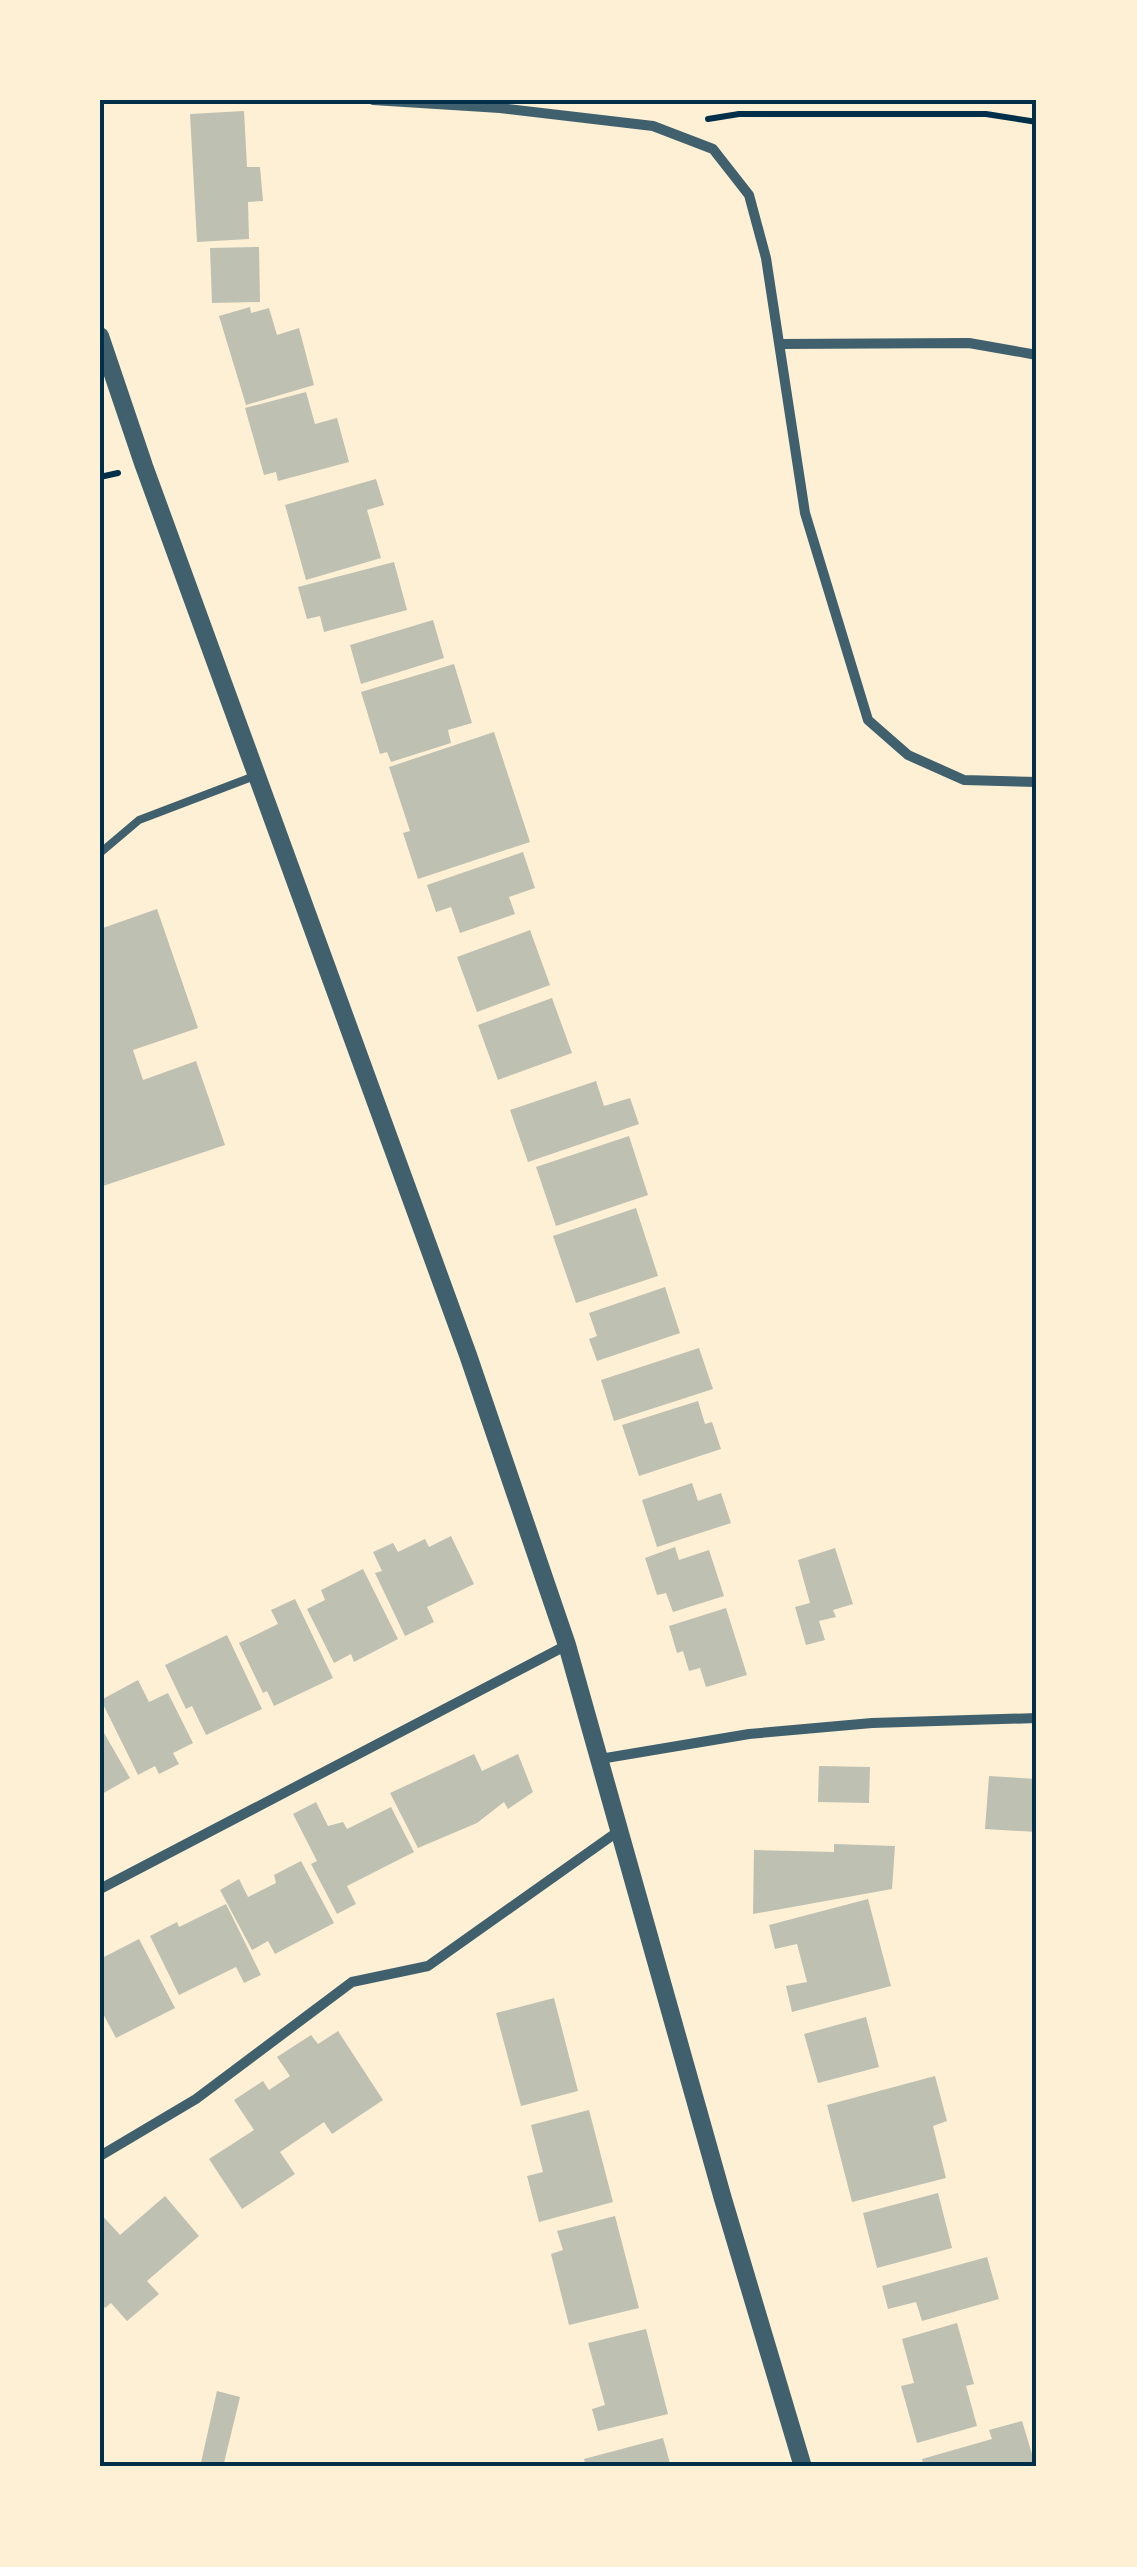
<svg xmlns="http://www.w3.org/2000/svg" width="1137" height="2567" font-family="'Sofia Sans Condensed',sans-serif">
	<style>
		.building { fill: #bec0b2 }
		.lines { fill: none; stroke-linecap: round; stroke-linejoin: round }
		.path { stroke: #003049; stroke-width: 6 }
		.service { stroke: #3f606c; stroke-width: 8 }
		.minor { stroke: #3f606c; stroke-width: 10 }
		.tertiary { stroke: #3f606c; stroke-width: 18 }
		.neatline { fill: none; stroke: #003049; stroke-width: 4 }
	</style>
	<rect width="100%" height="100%" fill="#fdf0d5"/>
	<path class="building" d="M244 111 247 167H260L263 201 248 202 249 239 197 242 190 114Z
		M259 247 260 302 212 303 210 248Z
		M250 307 251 313 269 308 277 335 299 328 314 385 246 405 219 316Z
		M306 392 315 424 337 418 349 462 278 481 276 472 264 475 245 408Z
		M376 479 384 505 367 510 381 558 306 580 285 505Z
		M394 562 407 610 324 632 320 616 307 619 298 587Z
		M433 620 444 658 361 684 350 645Z
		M454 664 472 723 448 730 451 743 391 762 387 752 380 754 361 692Z
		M494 732 530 842 418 879 403 833 410 831 389 767Z
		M523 852 535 888 509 897 515 914 460 933 451 907 436 912 427 885Z
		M157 909 198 1028 133 1050 143 1080 196 1061 225 1145 100 1187V929Z
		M530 930 550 985 477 1012 457 957Z
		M552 998 572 1053 498 1080 478 1025Z
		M596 1081 604 1106 630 1098 639 1124 528 1162 510 1110Z
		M629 1136 648 1195 556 1226 536 1167Z
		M636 1208 658 1276 576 1303 553 1236Z
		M665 1287 680 1333 597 1361 589 1339 597 1336 589 1313Z
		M699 1348 713 1389 614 1421 601 1380Z
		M698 1401 705 1424 712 1422 721 1449 639 1476 622 1425Z
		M692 1483 698 1501 721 1493 731 1523 657 1547 642 1500Z
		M451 1536 474 1584 427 1607 434 1622 405 1636 375 1573 382 1571 373 1552 393 1543 398 1552 425 1539 429 1547Z
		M675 1547 679 1560 709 1550 724 1596 673 1612 666 1593 657 1595 645 1558Z
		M835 1548 853 1604 833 1610 836 1617 819 1621 825 1640 806 1645 795 1607 810 1603 798 1560Z
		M363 1569 398 1639 354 1662 351 1654 334 1663 307 1609 325 1600 321 1590Z
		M295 1599 333 1678 274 1706 267 1691 263 1693 239 1643 278 1624 271 1610Z
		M726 1608 747 1675 706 1687 700 1668 689 1671 683 1651 677 1653 669 1626Z
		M227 1635 262 1709 206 1735 192 1706 186 1709 165 1665Z
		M138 1680 149 1702 168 1693 193 1743 173 1753 179 1764 159 1774 155 1766 138 1775 101 1700Z
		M100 1726 130 1778 100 1795Z
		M474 1754 482 1771 518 1754 533 1792 508 1809 504 1802 477 1823 418 1848 390 1793Z
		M819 1766 870 1767 869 1803 818 1802Z
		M989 1776 1037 1779V1832L985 1829Z
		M316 1802 328 1826 343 1822 347 1829 391 1807 414 1852 347 1886 356 1904 337 1914 311 1864 317 1861 293 1814Z
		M834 1844 895 1846 892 1889 753 1914 754 1850 834 1852Z
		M301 1861 334 1923 275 1954 268 1941 252 1950 220 1890 239 1879 248 1897 276 1883 274 1875Z
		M868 1899 891 1986 792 2012 786 1986 807 1982 797 1944 775 1949 769 1925Z
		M226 1904 261 1975 244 1983 236 1967 179 1995 150 1936 177 1922 179 1927Z
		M139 1939 175 2008 116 2038 100 2008V1959Z
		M554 1998 578 2091 521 2106 496 2013Z
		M866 2017 879 2067 818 2083 804 2034Z
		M338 2031 383 2100 332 2134 324 2122 280 2152 295 2174 242 2209 209 2159 254 2130 234 2100 263 2081 269 2090 290 2076 277 2057 311 2035 318 2044Z
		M935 2076 947 2121 933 2126 946 2178 852 2202 827 2105Z
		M589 2110 613 2202 539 2222 527 2176 543 2172 531 2125Z
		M938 2193 952 2248 877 2268 863 2213Z
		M165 2196 199 2236 147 2281 159 2294 127 2321 111 2303 105 2308 100 2302V2213L120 2235Z
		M615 2216 639 2308 569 2325 551 2254 563 2250 557 2231Z
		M987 2257 999 2299 922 2321 916 2302 888 2309 882 2286Z
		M957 2323 974 2384 966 2386 977 2426 917 2443 901 2386 914 2383 902 2339Z
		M646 2329 668 2414 598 2431 592 2409 605 2405 588 2343Z
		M217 2391 240 2397 223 2467H200Z
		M1022 2421 1036 2467H924L922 2459 992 2439 989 2430Z
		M663 2438 671 2467H586L584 2459Z"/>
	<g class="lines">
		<path class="path" d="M708 119 739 114H986L1037 122
			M100 477 118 473"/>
		<path class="service" d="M100 853 139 820 257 775"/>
		<path class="minor" d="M373 100 500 108 653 126 713 149 749 195 766 258 805 513 868 720 908 755 964 780 1037 782
			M780 344 969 343 1037 355
			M600 1759 749 1734 872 1723 1037 1718
			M100 1889 567 1645
			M100 2156 196 2099 352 1982 428 1966 620 1830"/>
		<path class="tertiary" d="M100 336 144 466 468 1355 567 1645 723 2199 803 2467"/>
	</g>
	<rect width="1137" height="2567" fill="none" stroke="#fdf0d5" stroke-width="205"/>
	<rect x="102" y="102" width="932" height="2362" class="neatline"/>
</svg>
